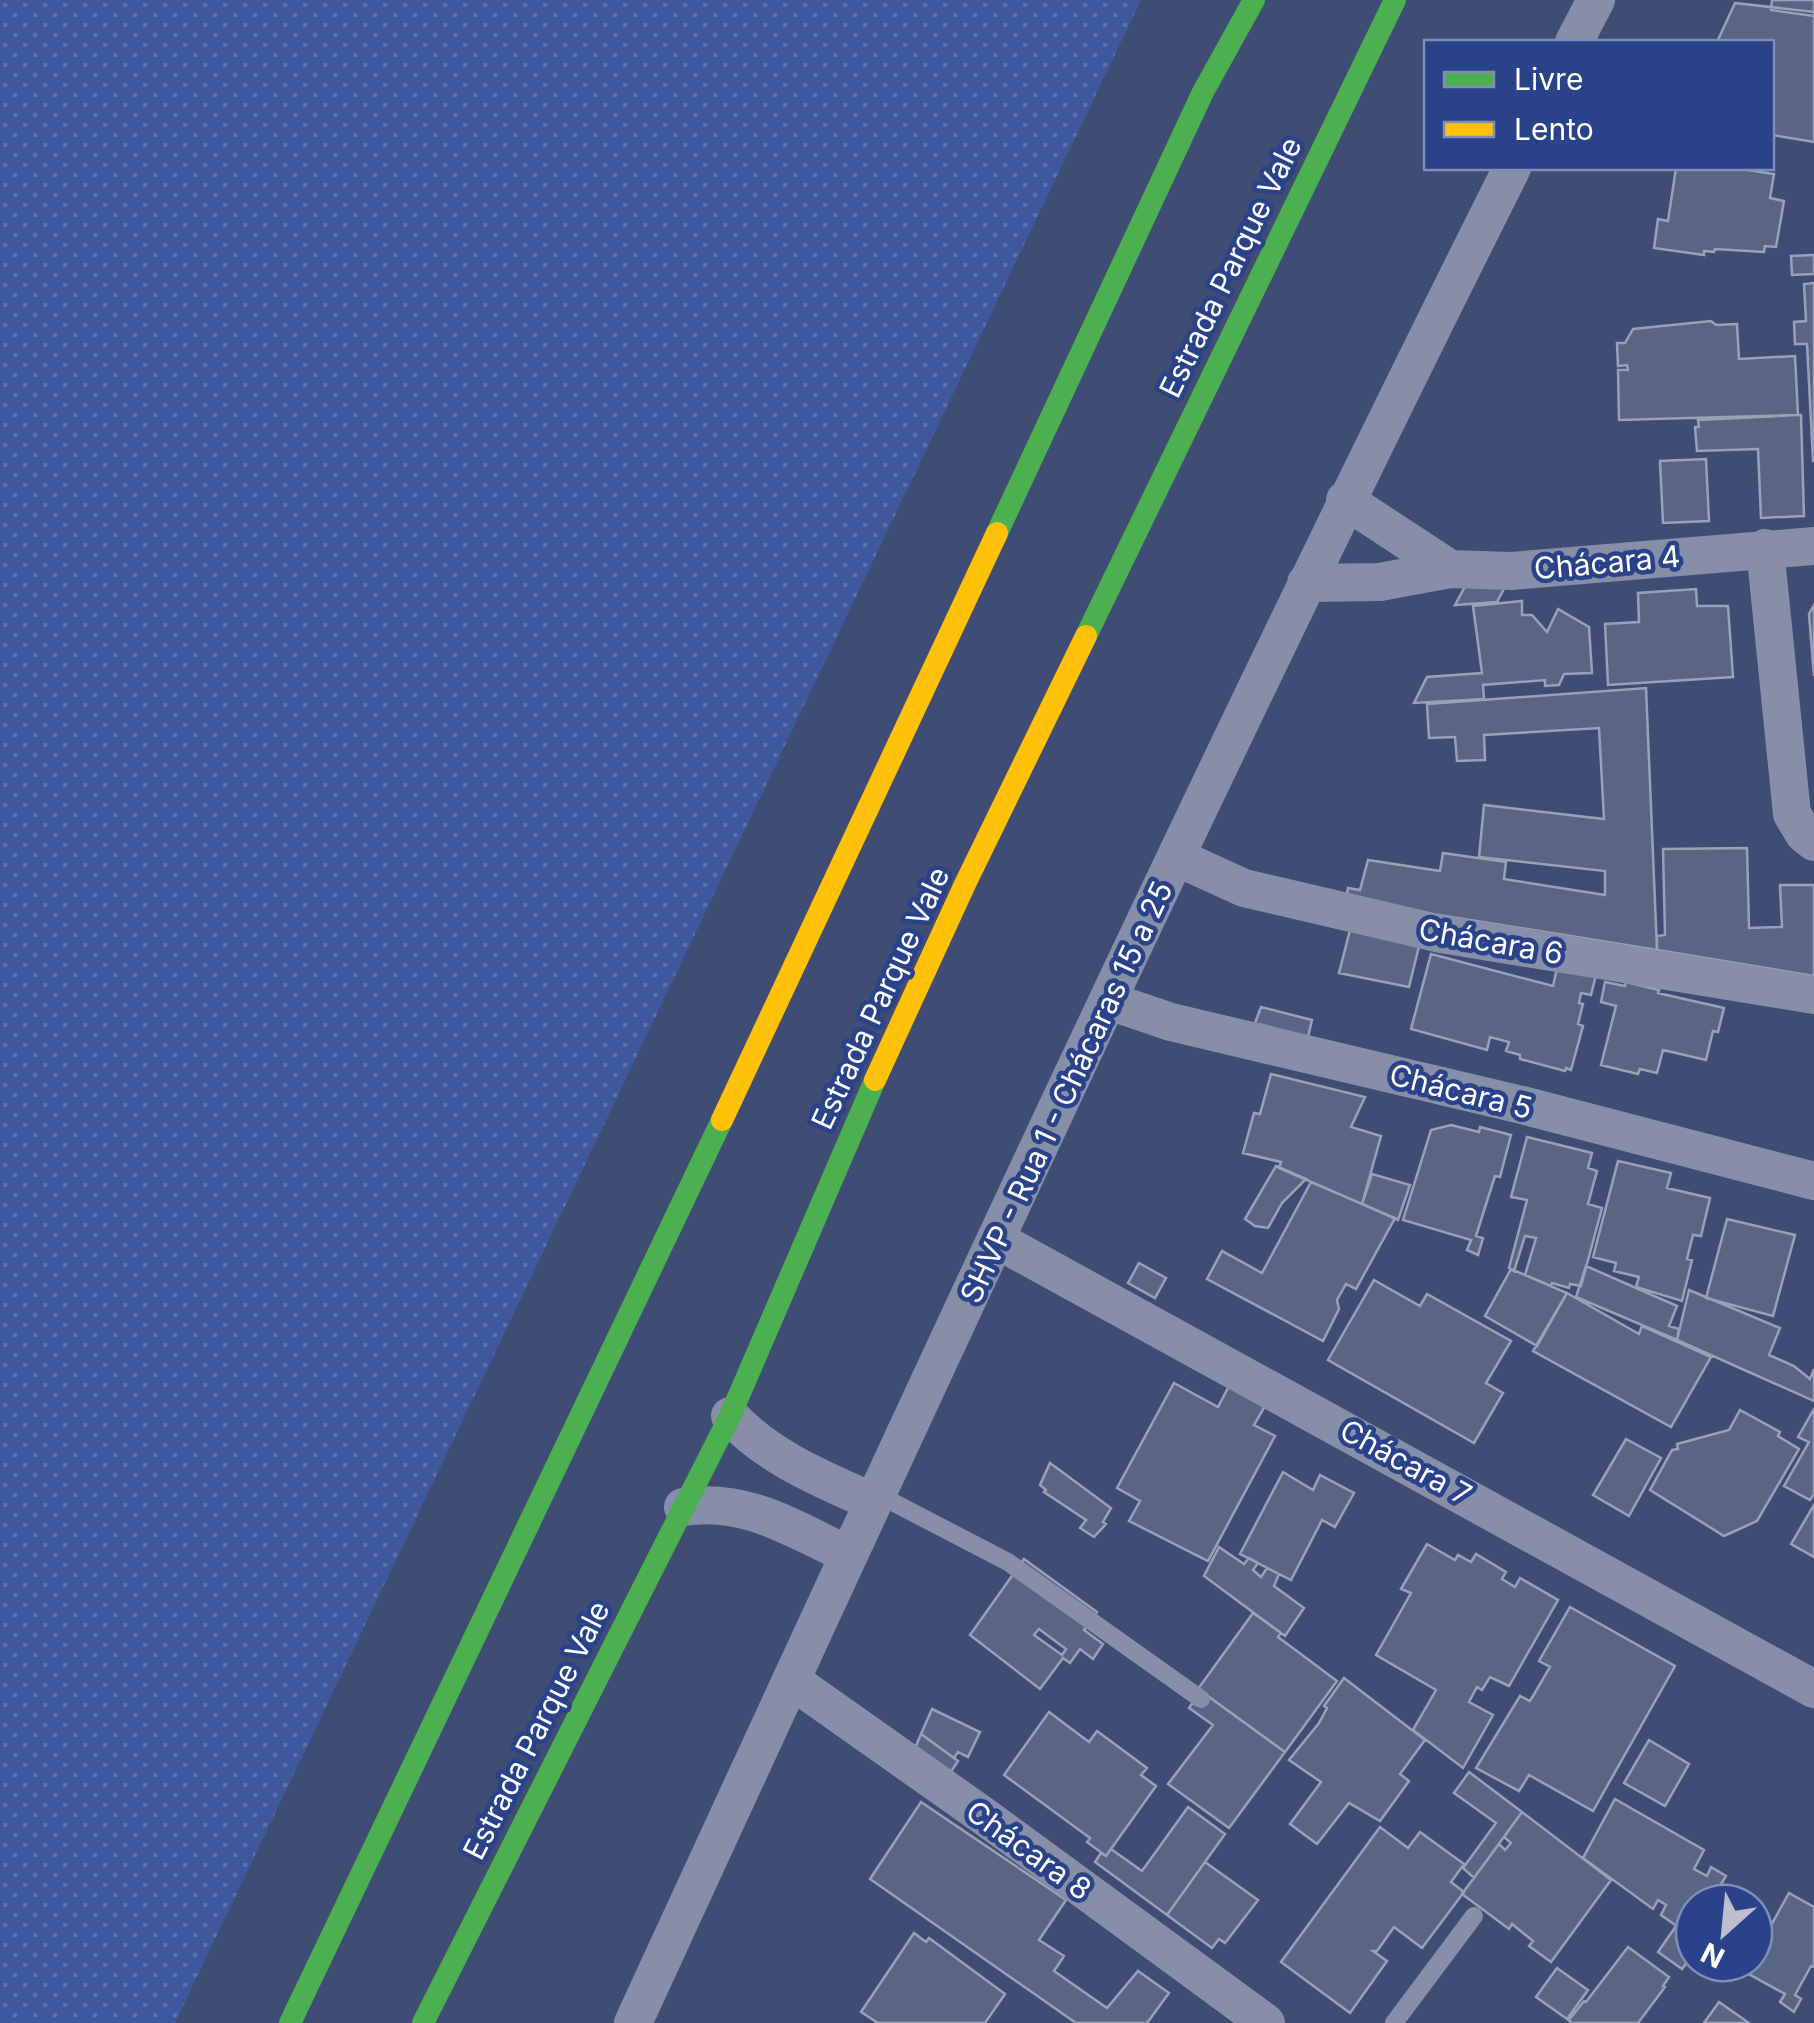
<svg xmlns="http://www.w3.org/2000/svg" width="1814" height="2023" font-family="Inter,sans-serif">
	<style>
		.grass { fill: url(#grass-dots) }
		.building { fill: #5a6584; stroke: #99a1b7; stroke-width: 2.5; fill-rule: evenodd }
		.lines { fill: none; stroke-linecap: round; stroke-linejoin: round }
		.lane { stroke: #868ea8; stroke-width: 18 }
		.street { stroke: #868ea8; stroke-width: 38 }
		.fast { stroke: #4caf50; stroke-width: 22 }
		.slow { stroke: #ffc107; stroke-width: 22 }
		.labels { text-anchor: middle; dominant-baseline: central; stroke-width: 9; stroke-linejoin: round; paint-order: stroke }
		.street-label { font-size: 30px; fill: #fff; stroke: #294289 }
	</style>
	<defs>
		<pattern id="grass-dots" width="8" height="8" patternUnits="userSpaceOnUse" patternTransform="scale(2.5)"><rect width="8" height="8" fill="#3e589e"/><path d="M2 2h.1M6 6h.1" fill="none" stroke="#5b71ad" stroke-width="1.8" stroke-linecap="round"/></pattern>
	</defs>
	<rect width="100%" height="100%" fill="#3f4c73"/>
	<path class="grass" d="M0 0H1141L175 2023H0Z"/>
	<path class="building" d="M1772 0H1814V16L1771 10Z
		M1735 3 1814 12V142L1772 135V42H1717Z
		M1676 168H1734L1774 174 1770 198 1784 201 1776 247 1765 246 1764 252 1715 249 1714 252 1704 251V255L1654 248 1658 219 1668 221Z
		M1814 255V274L1792 275 1791 256Z
		M1814 283V461H1813L1807 344H1795L1794 322 1806 321 1804 284Z
		M1711 321 1716 325 1737 324 1739 359 1795 356 1798 415 1619 420 1618 370H1628L1627 365 1618 366 1617 343H1625L1633 329Z
		M1798 415H1801L1804 516 1761 518 1758 449 1697 451 1695 427H1699L1698 420Z
		M1706 459 1709 521 1663 523 1660 461Z
		M1480 559 1508 581 1497 602 1455 605Z
		M1696 589 1697 606H1728L1733 677 1608 685 1605 624 1639 622 1638 593Z
		M1522 601V615H1532L1547 632 1558 609 1589 627 1592 673 1564 674 1559 685 1545 686V680L1483 685 1484 699 1414 703 1427 677 1482 673 1473 606Z
		M1814 605V676L1809 614Z
		M1646 688 1657 950 1346 900 1348 888 1360 890 1368 860 1440 871 1443 853 1506 862 1504 879 1605 895V871L1479 857 1484 805 1604 819 1599 728 1484 735 1485 760 1457 761 1455 737 1429 738 1427 704Z
		M1747 848 1749 928 1782 927 1780 885H1814V976L1657 950V936L1665 935 1663 849Z
		M1350 930 1420 942 1409 987 1339 973Z
		M1431 954 1553 986 1558 964 1597 971 1591 995 1581 993 1579 1003 1583 1004 1578 1024 1583 1026 1571 1070 1566 1068 1565 1071 1520 1059V1055L1506 1051 1509 1042 1490 1037 1487 1050 1411 1029Z
		M1605 982 1625 986 1626 982 1659 990 1658 993 1724 1008 1718 1032 1713 1031 1706 1060 1663 1050 1657 1073 1640 1069 1638 1074 1601 1065 1616 1006 1601 1002Z
		M1261 1007 1312 1020 1308 1037 1255 1023Z
		M1271 1074 1365 1097 1351 1127 1381 1136 1362 1204 1279 1168 1281 1162 1243 1153 1254 1113 1260 1114Z
		M1451 1125 1479 1132 1480 1127 1511 1135 1500 1177 1495 1176 1476 1236 1483 1238 1478 1255 1467 1250 1471 1240 1403 1220 1431 1130Z
		M1527 1137 1592 1153 1588 1168 1597 1171 1588 1204 1602 1208 1581 1286 1570 1284 1569 1288 1552 1283 1551 1286 1525 1275 1536 1238 1525 1236 1514 1271 1509 1268 1527 1200 1511 1197Z
		M1618 1161 1671 1173 1667 1188 1710 1198 1701 1236 1693 1235 1687 1259 1692 1260 1682 1301 1636 1287 1639 1277 1614 1271 1616 1263 1593 1257Z
		M1276 1166 1306 1179 1282 1203 1268 1228 1255 1226 1245 1219Z
		M1372 1174 1410 1185 1398 1220 1362 1204Z
		M1311 1182 1395 1218 1356 1289 1346 1284 1337 1300 1339 1309 1323 1341 1207 1279 1222 1251 1262 1273Z
		M1727 1219 1795 1235 1773 1316 1706 1298Z
		M1139 1263 1166 1278 1155 1298 1128 1283Z
		M1586 1266 1677 1306 1669 1326 1679 1329 1677 1340 1576 1297Z
		M1511 1269 1567 1293 1537 1346 1485 1316Z
		M1374 1280 1420 1306 1427 1294 1511 1341 1486 1383 1503 1393 1474 1443 1328 1360Z
		M1689 1290 1780 1328 1769 1355 1794 1366 1810 1379 1814 1369V1401L1677 1340Z
		M1567 1293 1639 1334 1642 1326 1711 1357 1671 1427 1533 1351Z
		M1174 1383 1218 1407 1229 1386 1265 1406 1254 1425 1275 1436 1208 1561 1129 1521 1140 1501 1117 1488Z
		M1814 1409V1494L1810 1500 1784 1486 1809 1442 1798 1437Z
		M1740 1410 1780 1432 1778 1436 1799 1449 1757 1521 1724 1536 1650 1490 1672 1450 1678 1449 1677 1444 1729 1430Z
		M1626 1439 1661 1458 1629 1516 1593 1495Z
		M1050 1463 1111 1508 1103 1522 1106 1524 1094 1537 1080 1528 1086 1520 1044 1492 1046 1490 1040 1485Z
		M1283 1472 1313 1490 1320 1475 1354 1493 1335 1527 1322 1520 1291 1580 1240 1554Z
		M1814 1505V1557L1791 1544Z
		M1427 1544 1455 1560 1458 1555 1471 1562 1476 1554 1506 1572 1502 1579 1515 1587 1520 1578 1558 1600 1509 1686 1490 1677 1482 1690 1477 1687 1469 1702 1493 1715 1463 1768 1413 1730 1436 1690 1376 1655 1411 1593 1401 1589Z
		M1219 1547 1244 1564 1249 1558 1258 1563 1253 1570 1261 1577 1267 1568 1279 1574 1274 1586 1304 1608 1285 1636 1204 1576Z
		M1024 1559 1097 1612 1084 1630 1103 1644 1093 1659 1080 1649 1070 1663 1063 1658 1040 1689 970 1635ZM1039 1629 1066 1649 1062 1655 1034 1635Z
		M1570 1607 1675 1666 1593 1811 1529 1775 1519 1791 1476 1768 1520 1696 1530 1701 1550 1667 1539 1661Z
		M1253 1613 1281 1633 1278 1637 1337 1681 1285 1752 1198 1689Z
		M1344 1678 1425 1740 1400 1774 1409 1781 1380 1821 1349 1803 1317 1844 1290 1824 1321 1782 1289 1760 1319 1723 1327 1708 1324 1706Z
		M1201 1691 1285 1752 1229 1828 1168 1784 1213 1725 1189 1708Z
		M932 1709 980 1732 968 1757 958 1752 954 1758 921 1734Z
		M1049 1712 1089 1742 1097 1731 1147 1768 1141 1775 1156 1786 1106 1856 1087 1842 1090 1838 1004 1775Z
		M921 1734 958 1761 950 1773 913 1753Z
		M1649 1740 1689 1764 1665 1806 1624 1783Z
		M1469 1772 1522 1812 1474 1878 1463 1868 1496 1823 1454 1793Z
		M1615 1799 1704 1850 1694 1869 1707 1876 1711 1867 1726 1876 1710 1903H1694V1931L1691 1936 1661 1915 1666 1905 1658 1900 1653 1909 1583 1858Z
		M921 1802 1066 1900 1039 1940 1064 1956 1054 1971 1107 2008 1138 1971 1169 1993 1147 2023H1076L870 1879Z
		M1188 1807 1225 1834 1167 1915 1095 1862 1101 1853 1106 1856 1111 1849 1142 1871Z
		M1522 1812 1611 1880 1551 1962 1529 1946 1533 1941 1512 1924 1509 1929 1462 1894 1499 1844 1505 1850 1511 1843 1504 1837Z
		M1380 1827 1408 1848 1420 1832 1464 1864 1451 1882 1464 1892 1422 1948 1394 1927 1377 1951H1373L1387 1961 1350 2013 1281 1962Z
		M1205 1862 1258 1900 1225 1943 1219 1939 1212 1948 1167 1915Z
		M1789 1893 1814 1907V1967L1811 1966 1795 1995 1801 1999 1794 2012 1780 2002 1785 1994 1745 1972 1750 1963H1754V1956Z
		M1676 1926 1694 1939V1953L1682 1969 1658 1952Z
		M914 1933 926 1942 929 1938 1005 1994 985 2023H878L861 2012Z
		M1628 1947 1669 1977 1663 1986 1665 1987 1638 2023H1571L1569 2020 1584 2001 1586 2002Z
		M1557 1968 1588 1990 1567 2019 1536 1997Z
		M1719 2002 1749 2023H1704Z"/>
	<g class="lines">
		<path class="lane" d="M877 1494 1008 1562 1201 1699
			M1394 2023 1474 1916"/>
		<path class="street" d="M1574 42 1596 0
			M1345 500 1450 569
			M1765 548 1792 814 1804 834 1814 842
			M1306 583 1380 582 1450 569 1511 571 1814 546
			M1176 857 1244 888 1441 934 1814 995
			M1109 1001 1171 1022 1522 1105 1814 1181
			M997 1240 1814 1689
			M730 1416C769 1458 822 1479 873 1502
			M683 1507C746 1497 793 1529 849 1555
			M791 1680 985 1817 1266 2023
			M633 2023C919 1402 1205 779 1512 168"/>
		<path class="fast" d="M997 533 1203 92 1254 0
			M1086 636 1395 0
			M290 2023 722 1120
			M423 2023 730 1416 875 1080"/>
		<path class="slow" d="M875 1080 966 882 1086 636
			M722 1120 997 533"/>
	</g>
	<g class="labels">
		<g class="street-label">
			<text transform="translate(1230 267) rotate(-64)">Estrada Parque Vale</text>
			<text transform="translate(1607 562) rotate(-5)">Chácara 4</text>
			<text transform="translate(1491 941) rotate(10)">Chácara 6</text>
			<text transform="translate(880 998) rotate(-65)">Estrada Parque Vale</text>
			<text transform="translate(1461 1091) rotate(14)">Chácara 5</text>
			<text transform="translate(1066 1092) rotate(-65)">SHVP - Rua 1 - Chácaras 15 a 25</text>
			<text transform="translate(1406 1462) rotate(29)">Chácara 7</text>
			<text transform="translate(536 1730) rotate(-63)">Estrada Parque Vale</text>
			<text transform="translate(1029 1850) rotate(36)">Chácara 8</text>
		</g>
	</g>
	<rect x="1424" y="40" width="350" height="130" fill="#294289" stroke="#7f8eb8" stroke-width="2.5"/>
	<rect x="1444" y="72" width="50" height="15" fill="#4caf50" stroke="#7f8eb8" stroke-width="2.5"/>
	<text x="1514" y="90" font-size="30" fill="#ffffff">Livre</text>
	<rect x="1444" y="122" width="50" height="15" fill="#ffc107" stroke="#7f8eb8" stroke-width="2.5"/>
	<text x="1514" y="140" font-size="30" fill="#ffffff">Lento</text>
	<g transform="translate(1724 1933) rotate(207)"><circle r="48" fill="#294289" stroke="#7f8eb8" stroke-width="2.5"/>
	<path d="M0-8L18 38L0 25L-18 38Z" fill="#bcc0ce"/>
	<text y="-15" font-size="28" font-weight="bold" text-anchor="middle" fill="#ffffff">N</text>
	</g>
</svg>
